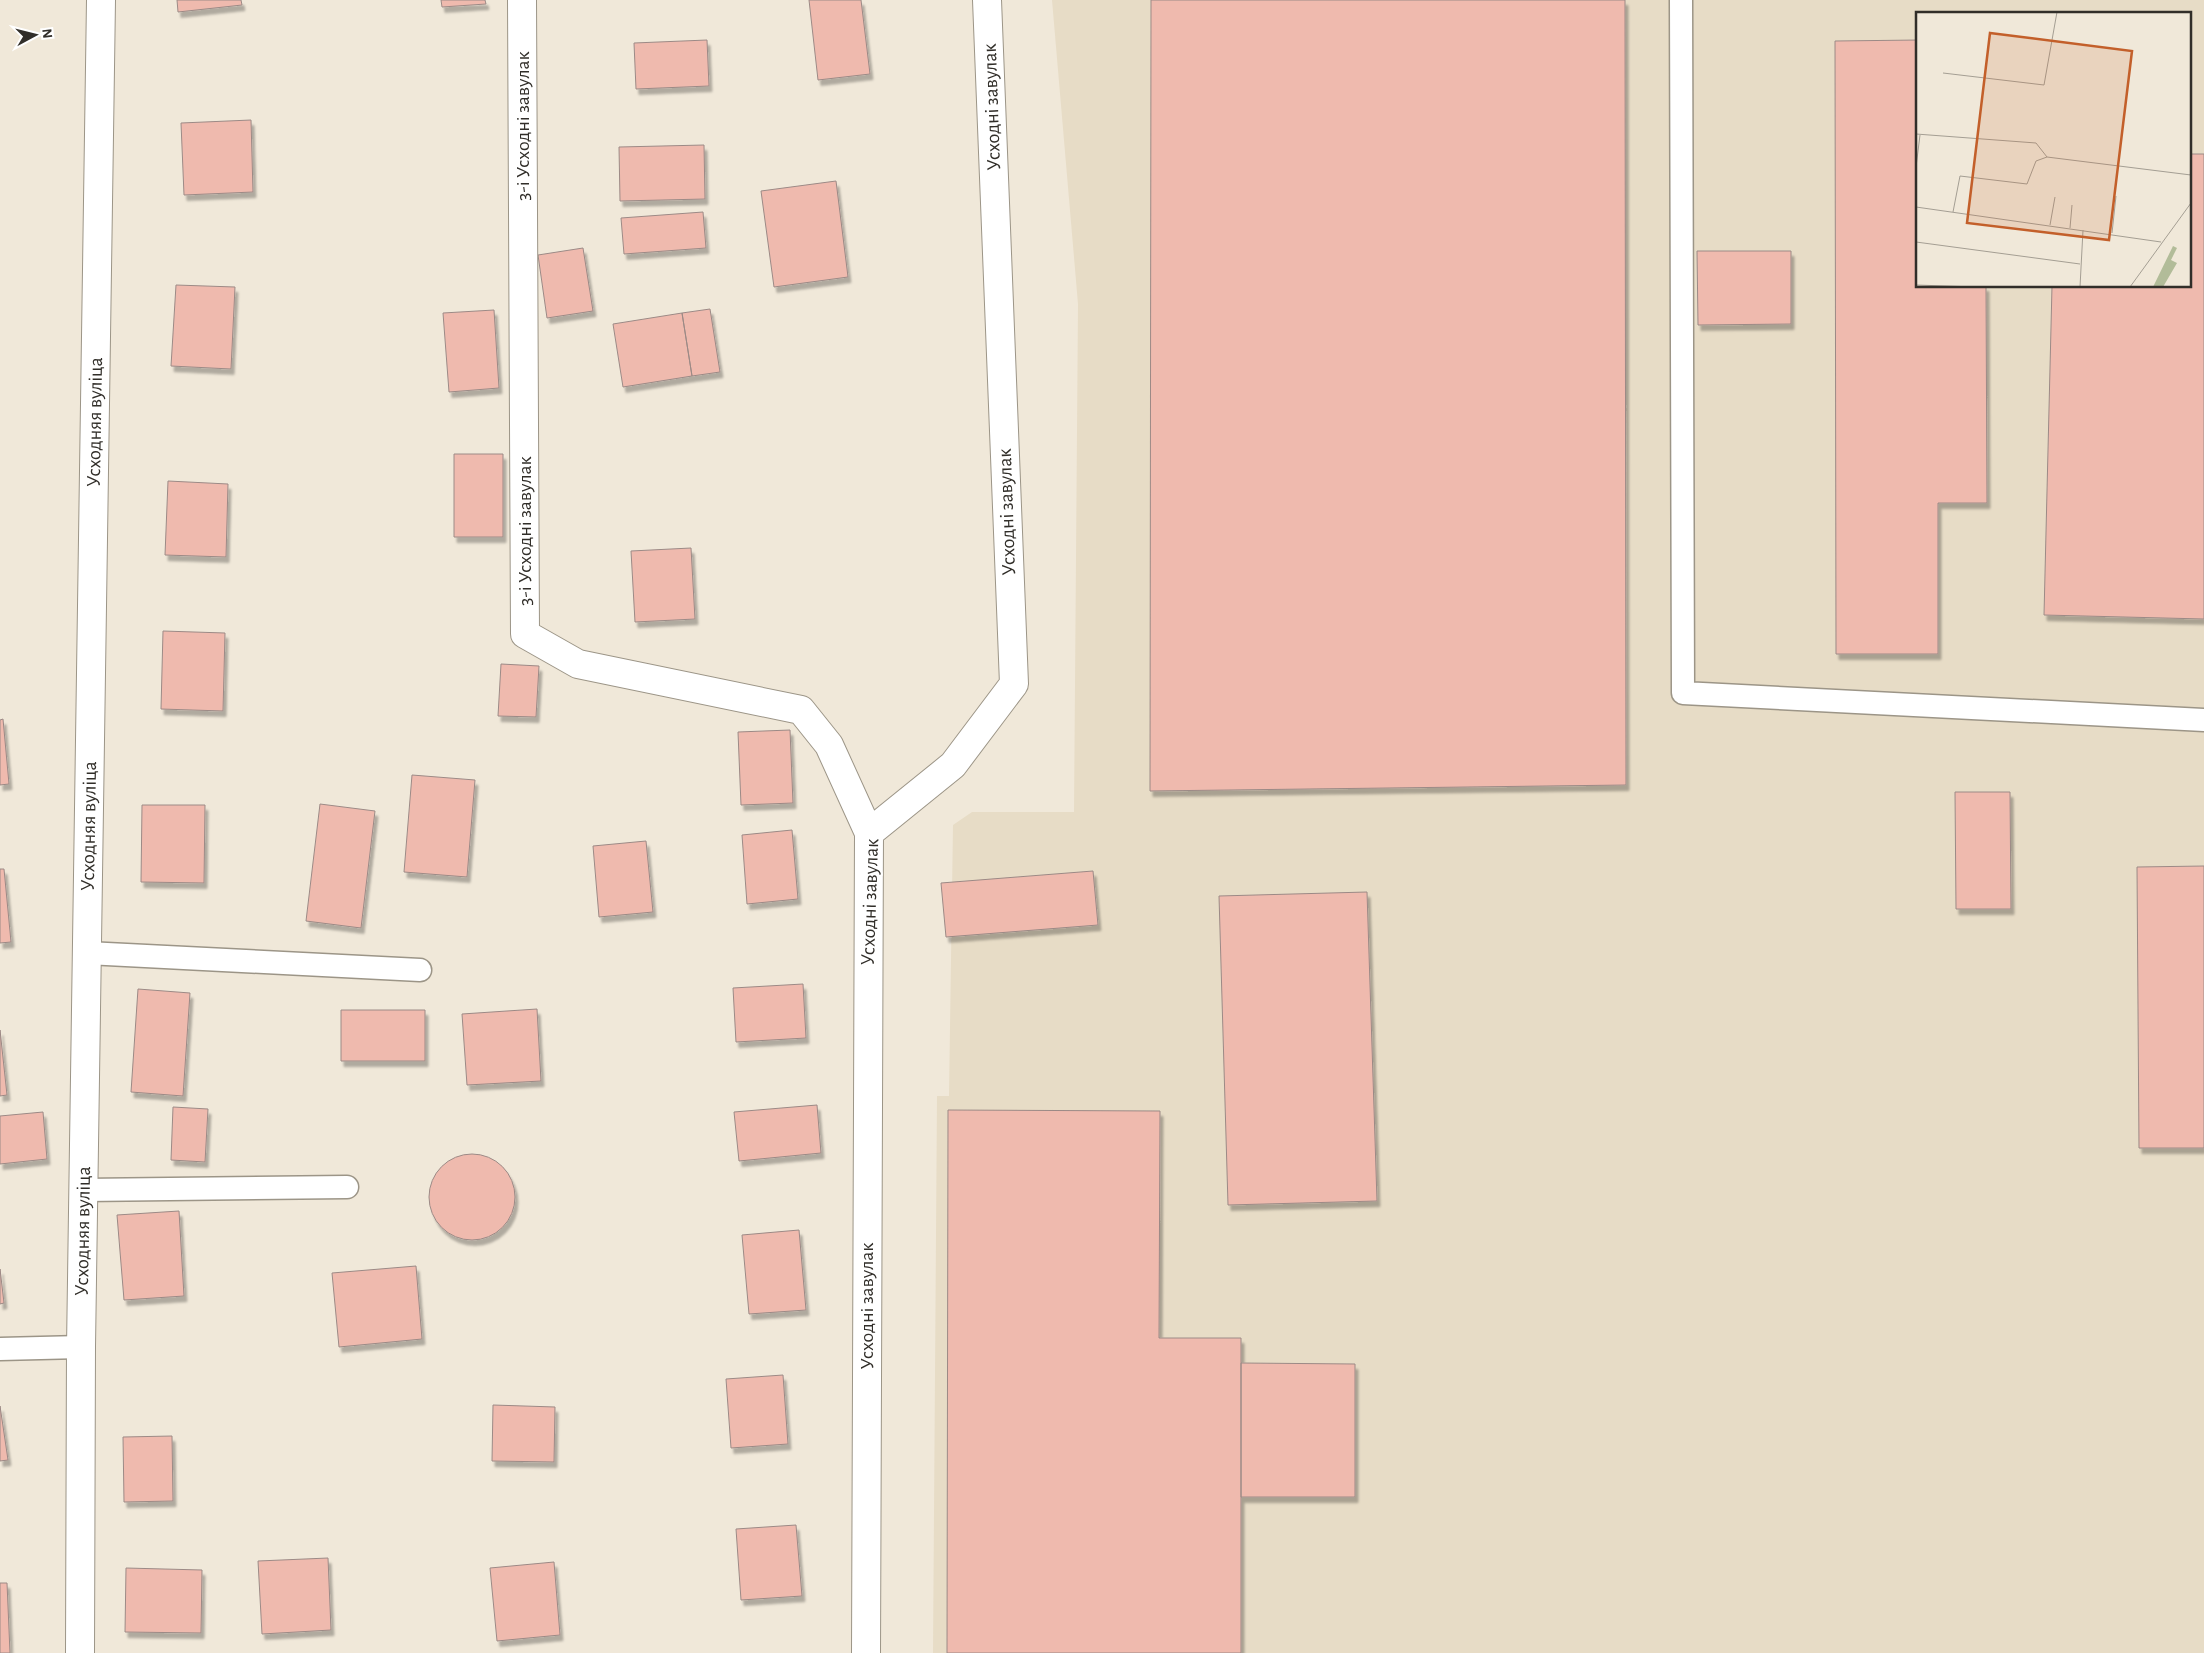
<svg xmlns="http://www.w3.org/2000/svg" width="2204" height="1653" font-family="'Alegreya Sans',sans-serif">
	<style>
		.built { fill: #e7dcc6; fill-rule: evenodd }
		.building { fill: #efbaae; stroke: #9c8a86; filter: url(#shadow) }
		.lines { fill: none; stroke-linecap: round; stroke-linejoin: round }
		.lane-casing { stroke: #9c9587; stroke-width: 25 }
		.street-casing { stroke: #9c9587; stroke-width: 30 }
		.lane { stroke: #fff; stroke-width: 22 }
		.street { stroke: #fff; stroke-width: 28 }
		.labels { text-anchor: middle; dominant-baseline: central; stroke-width: 4; stroke-linejoin: round; paint-order: stroke }
		.street-label { font-size: 20px; fill: #312e29; stroke: #fff }
		.inset-road { fill: none; stroke: #a49e93; stroke-width: 1 }
		.view { fill: #c35f2a; fill-opacity: 0.15; stroke: #c35f2a; stroke-width: 2.5 }
		.inset-edge { fill: none; stroke: #312e29; stroke-width: 2.5 }
	</style>
	<defs>
		<filter id="shadow"><feDropShadow dx="3" dy="5.5" stdDeviation="1" flood-color="#0004"/></filter>
	</defs>
	<rect width="100%" height="100%" fill="#f0e8d9"/>
	<path class="built" d="M1052 0H2204V1653H933L937 1096H949L953 825 972 812H1074L1078 304ZM1918 14H2190V286H1918Z"/>
	<path class="building" d="M177 0H241L242 5 178 12Z
		M441 0H485L486 4 442 7Z
		M809 0H861L870 74 818 80Z
		M1151 0H1625L1626 785 1150 791Z
		M707 40 709 86 636 89 634 43Z
		M1918 40V286H1986L1987 503H1938V654H1836L1835 41Z
		M251 120 253 192 184 195 181 123Z
		M704 145 705 199 620 201 619 147Z
		M2190 154H2204V619L2044 615 2052 286H2190Z
		M836 181 848 277 774 287 761 191Z
		M703 212 706 248 624 254 621 218Z
		M583 248 593 311 547 318 538 255Z
		M1697 251H1791V324L1698 325Z
		M176 285 235 287 231 369 171 366Z
		M710 309 720 372 692 376 682 313Z
		M494 310 499 388 449 392 443 313Z
		M682 313 692 376 623 387 613 324Z
		M454 454H503V537H454Z
		M168 481 228 484 226 557 165 555Z
		M691 548 695 619 635 622 631 551Z
		M163 631 225 633 223 711 161 709Z
		M501 664 539 666 536 717 498 716Z
		M3 719 9 784 0 785V720Z
		M790 730 793 803 741 805 738 732Z
		M412 775 475 780 467 877 404 872Z
		M1955 792H2010L2011 909H1956Z
		M320 804 375 811 361 928 306 921Z
		M142 805H205L204 883 141 882Z
		M792 830 798 899 747 904 742 835Z
		M646 841 653 912 599 917 593 846Z
		M2204 866V1148H2139L2137 867Z
		M0 869H4L11 942 0 943Z
		M1093 871 1098 925 946 937 941 883Z
		M1367 892 1377 1201 1228 1205 1219 896Z
		M803 984 806 1038 736 1042 733 988Z
		M138 989 190 993 183 1096 131 1092Z
		M537 1009 541 1081 467 1085 462 1014Z
		M341 1010H425V1061H341Z
		M0 1030 7 1095 0 1096Z
		M817 1105 821 1153 739 1161 734 1112Z
		M173 1107 208 1109 205 1162 171 1160Z
		M948 1110 1160 1111 1159 1338H1241V1653H947Z
		M43 1112 47 1159 0 1164V1116Z
		M429 1197a43 43 0 1 1 86 0a43 43 0 1 1-86 0Z
		M179 1211 184 1296 124 1300 117 1215Z
		M799 1230 806 1310 749 1314 742 1235Z
		M416 1266 422 1339 339 1347 332 1273Z
		M0 1269 4 1303 0 1304Z
		M1241 1363 1355 1364V1497H1241Z
		M783 1375 788 1444 731 1448 726 1379Z
		M493 1405 555 1407 554 1462 492 1461Z
		M0 1406 8 1460 0 1461Z
		M172 1436 173 1501 124 1502 123 1437Z
		M796 1525 802 1596 741 1600 736 1529Z
		M328 1558 331 1630 262 1634 258 1561Z
		M554 1562 560 1635 497 1641 490 1568Z
		M126 1568 202 1570 201 1633 125 1632Z
		M0 1583H7L10 1653H0Z"/>
	<g class="lines">
		<defs>
			<path id="lane" d="M1681 0 1683 693 2204 720
				M87 953 420 970
				M84 1190 347 1187
				M0 1349 81 1347"/>
			<path id="street" d="M522 0 525 634 578 664 801 710 829 745 869 833
				M80 1653 81 1347 101 0
				M866 1653 869 833 953 765 1014 684 987 0"/>
		</defs>
		<use href="#lane" class="lane-casing"/>
		<use href="#street" class="street-casing"/>
		<use href="#lane" class="lane"/>
		<use href="#street" class="street"/>
	</g>
	<g class="labels">
		<g class="street-label">
			<text transform="translate(992 107) rotate(-92)">Усходні завулак</text>
			<text transform="translate(523 126) rotate(-90)">3-і Усходні завулак</text>
			<text transform="translate(95 422) rotate(-89)">Усходняя вуліца</text>
			<text transform="translate(1007 512) rotate(-92)">Усходні завулак</text>
			<text transform="translate(525 531) rotate(-90)">3-і Усходні завулак</text>
			<text transform="translate(89 826) rotate(-89)">Усходняя вуліца</text>
			<text transform="translate(870 902) rotate(-88)">Усходні завулак</text>
			<text transform="translate(83 1231) rotate(-89)">Усходняя вуліца</text>
			<text transform="translate(867 1306) rotate(-90)">Усходні завулак</text>
		</g>
	</g>
	<g transform="translate(1916 12)">
		<rect width="275" height="275" fill="#f0e8d9"/>
		<path d="M257 234 261 236 255 248 261 251 247 275H237Z" fill="#b2bc99"/>
		<path class="inset-road" d="M27 61 128 73 141 0M0 122 120 131 131 145 275 163M0 155 4 123M0 195 245 230M37 200 44 164 111 172 120 149 131 145M134 213 139 185M154 216 156 193M196 221 200 184M0 230 164 252M0 273 60 275M164 275 167 218M214 275 275 191"/>
		<path class="view" d="M74 21 216 39 193 228 51 211Z"/>
		<rect width="275" height="275" class="inset-edge"/>
	</g>
	<g transform="translate(35 35) rotate(83)" stroke="#ffffff" stroke-width="4" paint-order="stroke">
	<path d="M0-4L9 19L0 12L-9 19Z" fill="#312e29"/>
	<text y="-8" font-size="14" font-weight="bold" text-anchor="middle" fill="#312e29">N</text>
	</g>
</svg>
